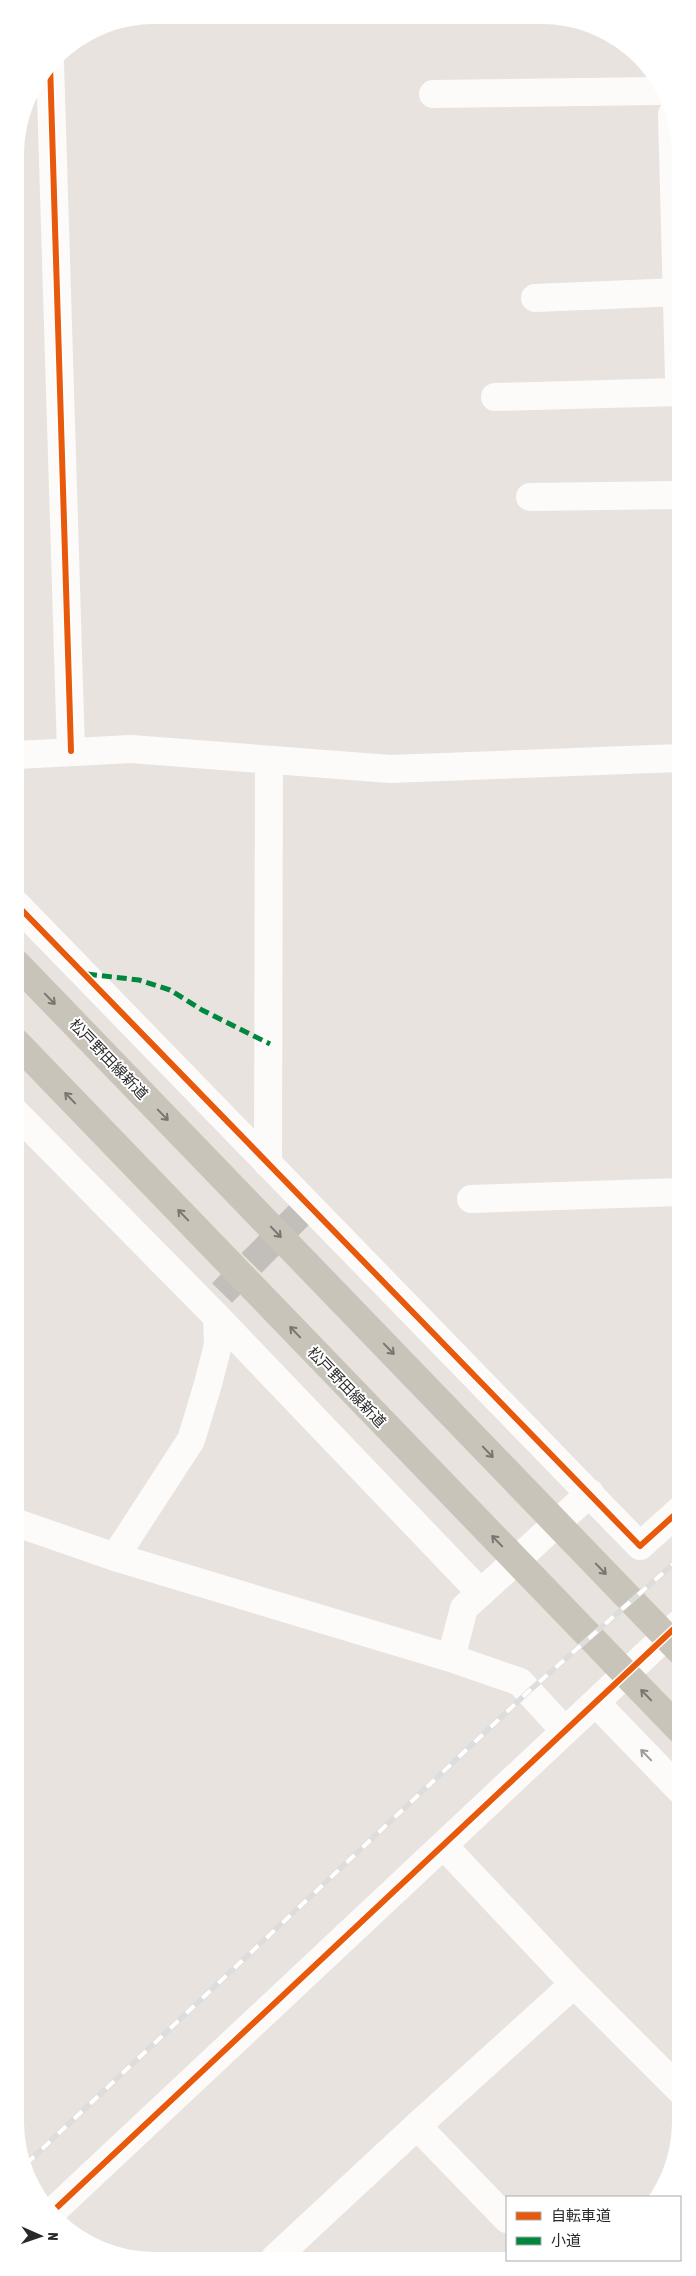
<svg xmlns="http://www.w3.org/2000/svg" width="696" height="2276" font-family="'Asap Condensed','Noto Sans JP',sans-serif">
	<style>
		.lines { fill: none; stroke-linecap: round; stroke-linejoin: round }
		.minor-tunnel { stroke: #c2beba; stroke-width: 28; stroke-dasharray: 28 14; stroke-linecap: butt }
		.minor { stroke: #fcfbfa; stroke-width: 28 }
		.major { stroke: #c9c4b9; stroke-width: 28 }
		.rail-casing { stroke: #ddddde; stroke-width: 5.5 }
		.rail { stroke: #fff; stroke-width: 4; stroke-dasharray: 11; stroke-linecap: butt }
		.quiet { stroke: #00873e; stroke-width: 5; stroke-dasharray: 10 5; stroke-linecap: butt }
		.cycleway-casing { stroke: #fff; stroke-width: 9 }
		.cycleway { stroke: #e8590c; stroke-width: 6 }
		.oneway { stroke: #797671 }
		.oneway2 { stroke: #9d9c9c }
		.labels { text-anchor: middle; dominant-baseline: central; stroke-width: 4; stroke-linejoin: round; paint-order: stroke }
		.street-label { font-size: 15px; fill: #292929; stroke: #fff }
	</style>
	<rect width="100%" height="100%" fill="#e8e3de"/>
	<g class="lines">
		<path class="minor-tunnel" d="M222 1293 299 1215"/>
		<path class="minor" d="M50 63 71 751
			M433 94 659 91
			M672 114 679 378
			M535 298 679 292
			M495 397 679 392
			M530 497 679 495
			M16 755 131 749 390 769 679 758
			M16 904 640 1546 680 1510
			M16 1113 217 1317 481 1593
			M268 1164 269 760
			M471 1199 680 1192
			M17 1523 115 1557 451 1658 520 1682 565 1731
			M115 1557 191 1440 208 1384 218 1345 217 1317
			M451 1658 464 1608 590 1493
			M596 1703 680 1790
			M444 1846 574 1984 681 2091
			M417 2126 507 2219
			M51 2213 680 1623
			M275 2258 417 2126 574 1984"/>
		<path class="major" d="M16 963 680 1651
			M16 1042 680 1730"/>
		<defs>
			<path id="rail" d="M26 2164 529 1691 680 1558"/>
		</defs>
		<use href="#rail" class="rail-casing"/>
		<use href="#rail" class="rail"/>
		<path class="quiet" d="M87 974 139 980 170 990 202 1010 270 1044"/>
		<defs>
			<path id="cycleway" d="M50 63 71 751
				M16 904 640 1546 680 1510
				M51 2213 680 1623"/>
		</defs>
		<use href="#cycleway" class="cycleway-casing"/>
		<use href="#cycleway" class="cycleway"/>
	</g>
	<defs><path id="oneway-shaft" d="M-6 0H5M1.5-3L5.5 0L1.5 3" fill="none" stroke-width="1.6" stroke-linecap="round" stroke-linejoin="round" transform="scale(1.25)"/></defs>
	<g class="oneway">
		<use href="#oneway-shaft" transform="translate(50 999) rotate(46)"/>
		<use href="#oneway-shaft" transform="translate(70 1098) rotate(-134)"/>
		<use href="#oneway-shaft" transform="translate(163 1115) rotate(46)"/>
		<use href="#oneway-shaft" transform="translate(183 1215) rotate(-134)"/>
		<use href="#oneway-shaft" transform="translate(276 1232) rotate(46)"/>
		<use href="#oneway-shaft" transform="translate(295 1332) rotate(-134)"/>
		<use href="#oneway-shaft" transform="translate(389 1349) rotate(46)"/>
		<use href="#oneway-shaft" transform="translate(488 1452) rotate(46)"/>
		<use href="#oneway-shaft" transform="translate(497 1541) rotate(-134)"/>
		<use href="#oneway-shaft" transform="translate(601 1569) rotate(46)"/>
		<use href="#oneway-shaft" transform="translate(646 1695) rotate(-134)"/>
	</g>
	<use class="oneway2" href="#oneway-shaft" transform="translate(646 1755) rotate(-134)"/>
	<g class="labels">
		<g class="street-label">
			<text transform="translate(109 1059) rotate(46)">松戸野田線新道</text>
			<text transform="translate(347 1387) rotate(46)">松戸野田線新道</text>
		</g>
	</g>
	<path d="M0 0H696V2276H0ZM154 24H542A130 130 0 0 1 672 154V2122A130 130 0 0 1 542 2252H154A130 130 0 0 1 24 2122V154A130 130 0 0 1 154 24Z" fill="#fff" fill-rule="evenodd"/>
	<rect x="506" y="2196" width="175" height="65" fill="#ffffff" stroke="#a9a9a9"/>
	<rect x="516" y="2212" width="25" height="8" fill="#e8590c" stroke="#a9a9a9"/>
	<text x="551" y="2221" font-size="15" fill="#292929">自転車道</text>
	<rect x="516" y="2237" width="25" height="8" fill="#00873e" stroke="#a9a9a9"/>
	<text x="551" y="2246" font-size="15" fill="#292929">小道</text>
	<g transform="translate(40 2236) rotate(92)" stroke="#ffffff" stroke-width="4" paint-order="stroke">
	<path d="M0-4L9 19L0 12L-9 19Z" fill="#292929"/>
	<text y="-8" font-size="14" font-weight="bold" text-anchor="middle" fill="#292929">N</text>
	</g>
</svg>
